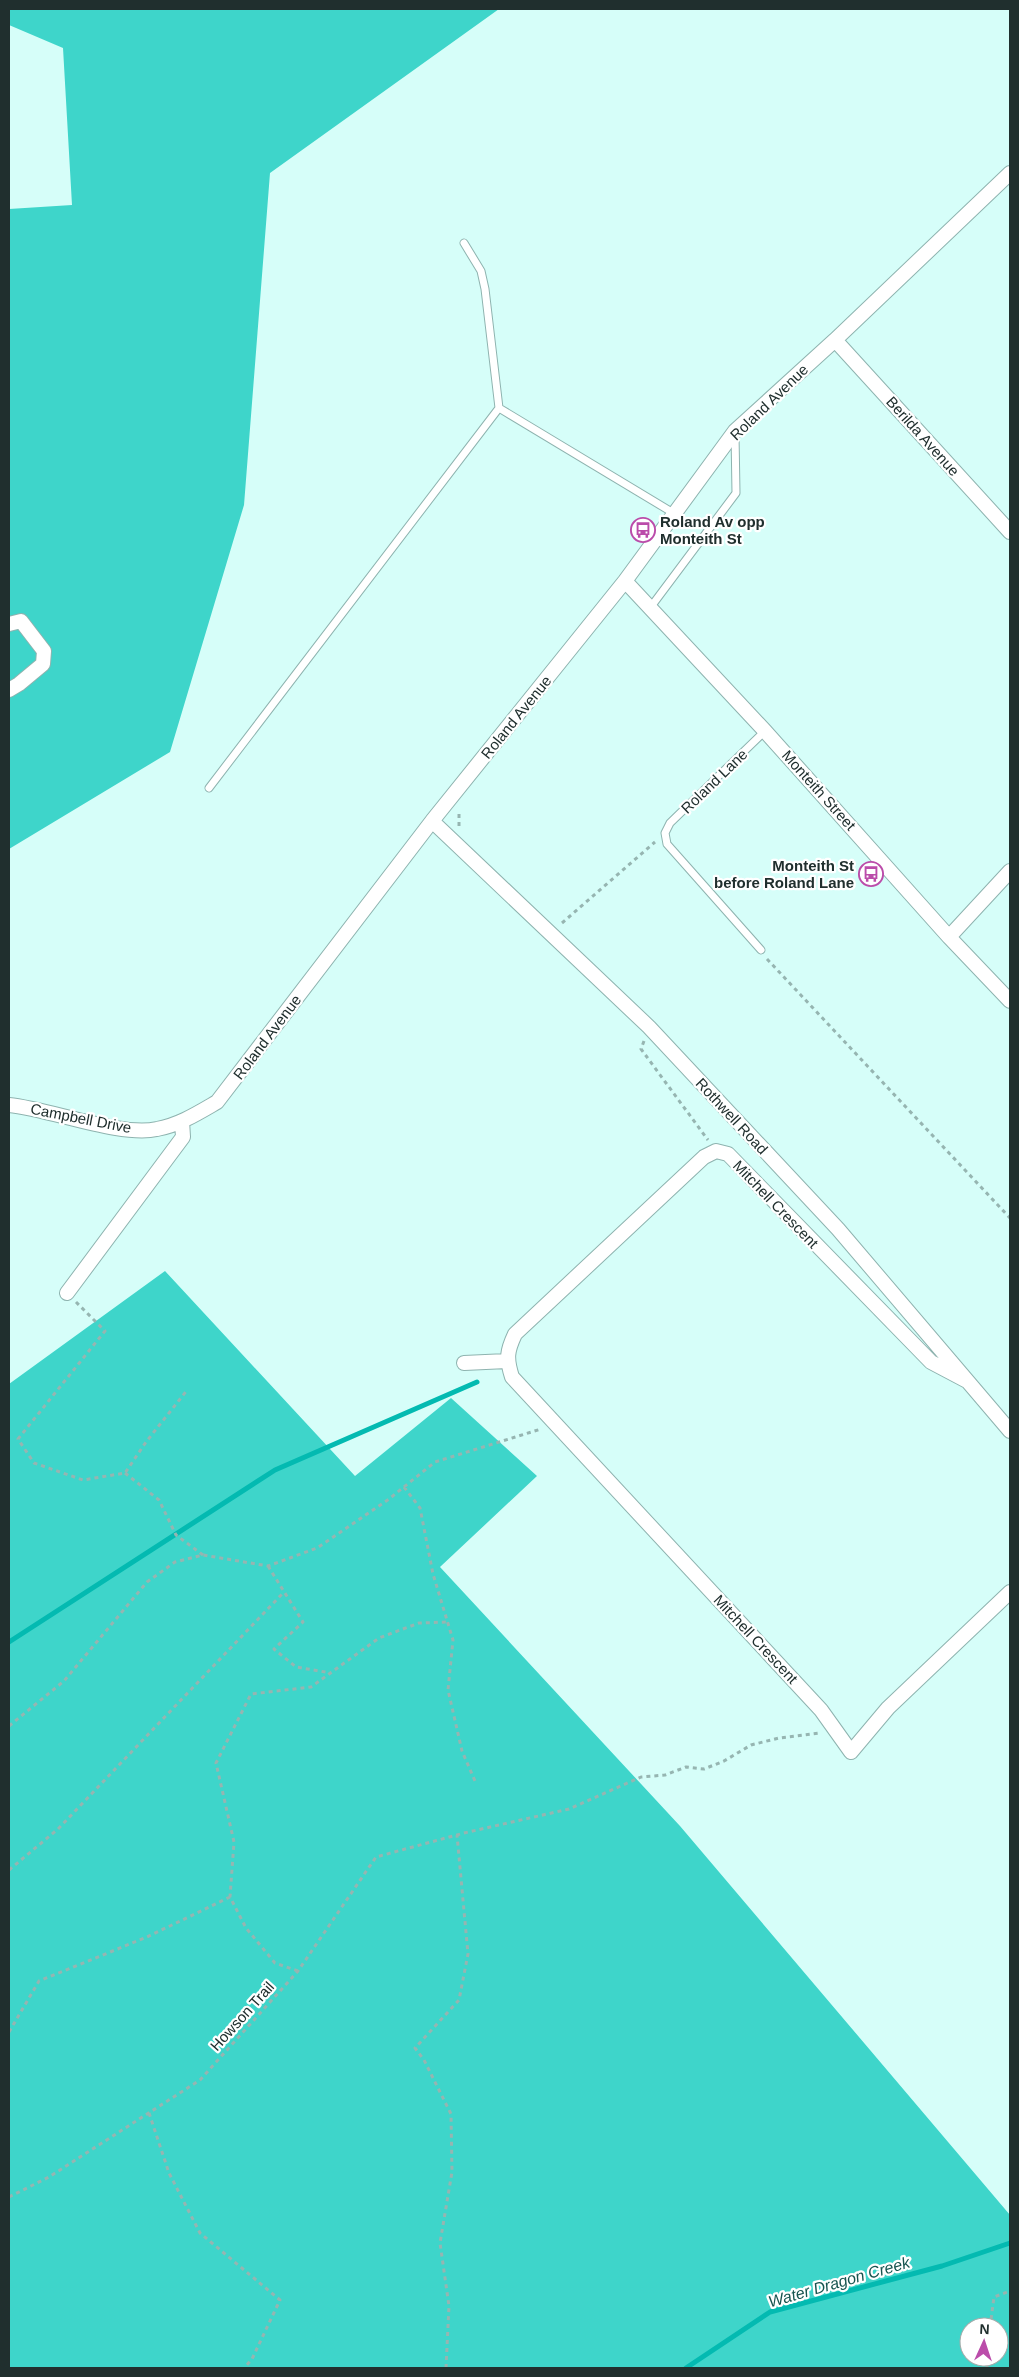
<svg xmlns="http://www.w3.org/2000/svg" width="1019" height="2377" font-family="Helvetica,sans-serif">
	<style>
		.forest { fill: #3ed5ca; fill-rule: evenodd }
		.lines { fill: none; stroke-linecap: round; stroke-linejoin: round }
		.stream { stroke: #03bab1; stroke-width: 5 }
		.lane-casing { stroke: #8eb3af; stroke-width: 9 }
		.street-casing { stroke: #8eb3af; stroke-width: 16 }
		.path { stroke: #96b5b1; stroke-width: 3; stroke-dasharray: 4 4; stroke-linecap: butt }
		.lane { stroke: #fff; stroke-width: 7 }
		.street { stroke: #fff; stroke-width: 14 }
		.labels { text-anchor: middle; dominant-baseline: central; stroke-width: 4.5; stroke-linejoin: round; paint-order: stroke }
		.street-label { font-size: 15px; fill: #202f2e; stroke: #fff }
		.poi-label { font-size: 15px; font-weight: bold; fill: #202f2e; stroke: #fff; text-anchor: start }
		.water-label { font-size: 16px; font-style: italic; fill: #16544f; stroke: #fff }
	</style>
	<rect width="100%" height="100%" fill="#d6fef9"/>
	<path class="forest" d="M9 9H499L270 173 244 505 170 752 9 849V209L72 205 63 48 9 25Z
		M165 1271 355 1476 451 1398 537 1476 440 1567 680 1826 1010 2215V2368H9V1384ZM969 2327H999V2357H969Z"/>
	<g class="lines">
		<path class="stream" d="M9 1642 275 1470 477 1382
			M686 2368 770 2312 942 2266 1010 2243"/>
		<defs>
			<path id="lane" d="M464 243 481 271 485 289 499 408
				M650 608 736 493 735 434
				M209 788 499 408 675 514
				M761 950 667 844 665 833 670 823 765 731"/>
			<path id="street" d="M835 340 1010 532
				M625 581 765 731 949 937 1010 1001
				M9 624 21 621 44 651 43 664 19 684 9 690
				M432 821 649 1027 838 1229 1010 1431
				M949 937 1010 871
				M9 1105C50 1109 120 1137 157 1129 179 1125 198 1113 217 1102L432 821 625 581 735 431 835 340 1010 173
				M67 1293 183 1137 182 1121
				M464 1363 507 1361
				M967 1381 931 1362 728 1154 716 1151 704 1157 515 1334C507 1351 506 1358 512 1377L821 1710 851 1752 888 1708 1010 1592"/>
		</defs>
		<use href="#lane" class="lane-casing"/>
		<use href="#street" class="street-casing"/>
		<path class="path" d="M459 826V813
			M562 923 655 842
			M767 959 1010 1218
			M644 1041 641 1049 708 1140
			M76 1302 105 1331 18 1439 34 1463 83 1480 125 1473 146 1442 188 1389
			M125 1473 159 1500 176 1535 203 1555
			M404 1487 420 1508 433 1574 453 1640 448 1690 462 1751 475 1781
			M268 1566 303 1622 274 1649 296 1667 331 1673
			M9 1726 64 1681 147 1582 175 1562 203 1555 268 1566 317 1548 389 1499 435 1462 541 1429
			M9 1870 58 1829 283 1593
			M298 1971 275 1963 246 1928 230 1897 234 1842 216 1763 251 1694 311 1687 379 1638 419 1623 448 1622
			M9 2032 39 1981 147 1937 230 1897
			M149 2113 169 2173 200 2233 280 2300 252 2359 244 2368
			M9 2197 49 2177 200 2080 298 1971 376 1857 464 1833 569 1809 641 1777 665 1775 686 1767 704 1769 724 1761 751 1745 779 1738 820 1733
			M990 2327 994 2297 1010 2291
			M446 2368 449 2306 440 2243 452 2172 451 2114 424 2060 415 2048 459 2000 468 1954 457 1835
			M987 2368V2357"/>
		<use href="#lane" class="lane"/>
		<use href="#street" class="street"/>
	</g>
	<defs>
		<symbol id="bus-ring" viewBox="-11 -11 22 22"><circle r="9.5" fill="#fff" stroke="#bb4caa" stroke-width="1.5"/><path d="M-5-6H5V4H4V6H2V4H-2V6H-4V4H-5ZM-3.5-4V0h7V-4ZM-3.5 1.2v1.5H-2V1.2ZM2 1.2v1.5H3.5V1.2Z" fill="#bb4caa"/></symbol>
	</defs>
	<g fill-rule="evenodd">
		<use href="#bus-ring" x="629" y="516" width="28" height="28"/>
		<use href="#bus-ring" x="857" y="860" width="28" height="28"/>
	</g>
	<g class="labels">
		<g class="street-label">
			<text transform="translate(769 402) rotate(-44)">Roland Avenue</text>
			<text transform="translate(923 436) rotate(48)">Berilda Avenue</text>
			<text transform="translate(516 717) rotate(-51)">Roland Avenue</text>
			<text transform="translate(714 781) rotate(-44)">Roland Lane</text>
			<text transform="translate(819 790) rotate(48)">Monteith Street</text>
			<text transform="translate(267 1037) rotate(-53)">Roland Avenue</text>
			<text transform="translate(732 1116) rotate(47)">Rothwell Road</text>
			<text transform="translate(81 1118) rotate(11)">Campbell Drive</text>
			<text transform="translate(776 1204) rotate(46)">Mitchell Crescent</text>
			<text transform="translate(756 1639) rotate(47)">Mitchell Crescent</text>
			<text transform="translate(242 2016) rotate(-48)">Howson Trail</text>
		</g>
		<g class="poi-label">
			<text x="660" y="521">Roland Av opp<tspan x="660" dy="17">Monteith St</tspan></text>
			<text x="854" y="865" text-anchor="end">Monteith St<tspan x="854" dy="17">before Roland Lane</tspan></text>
		</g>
		<g class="water-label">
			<text transform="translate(839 2282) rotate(-16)">Water Dragon Creek</text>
		</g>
	</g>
	<rect width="1019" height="2377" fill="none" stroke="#202f2e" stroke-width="20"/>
	<g transform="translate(984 2342) rotate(3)"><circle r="24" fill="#ffffff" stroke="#a6acab"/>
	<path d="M0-4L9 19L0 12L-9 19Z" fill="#bb4caa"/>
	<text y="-8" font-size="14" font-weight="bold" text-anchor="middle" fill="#202f2e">N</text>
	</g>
</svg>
